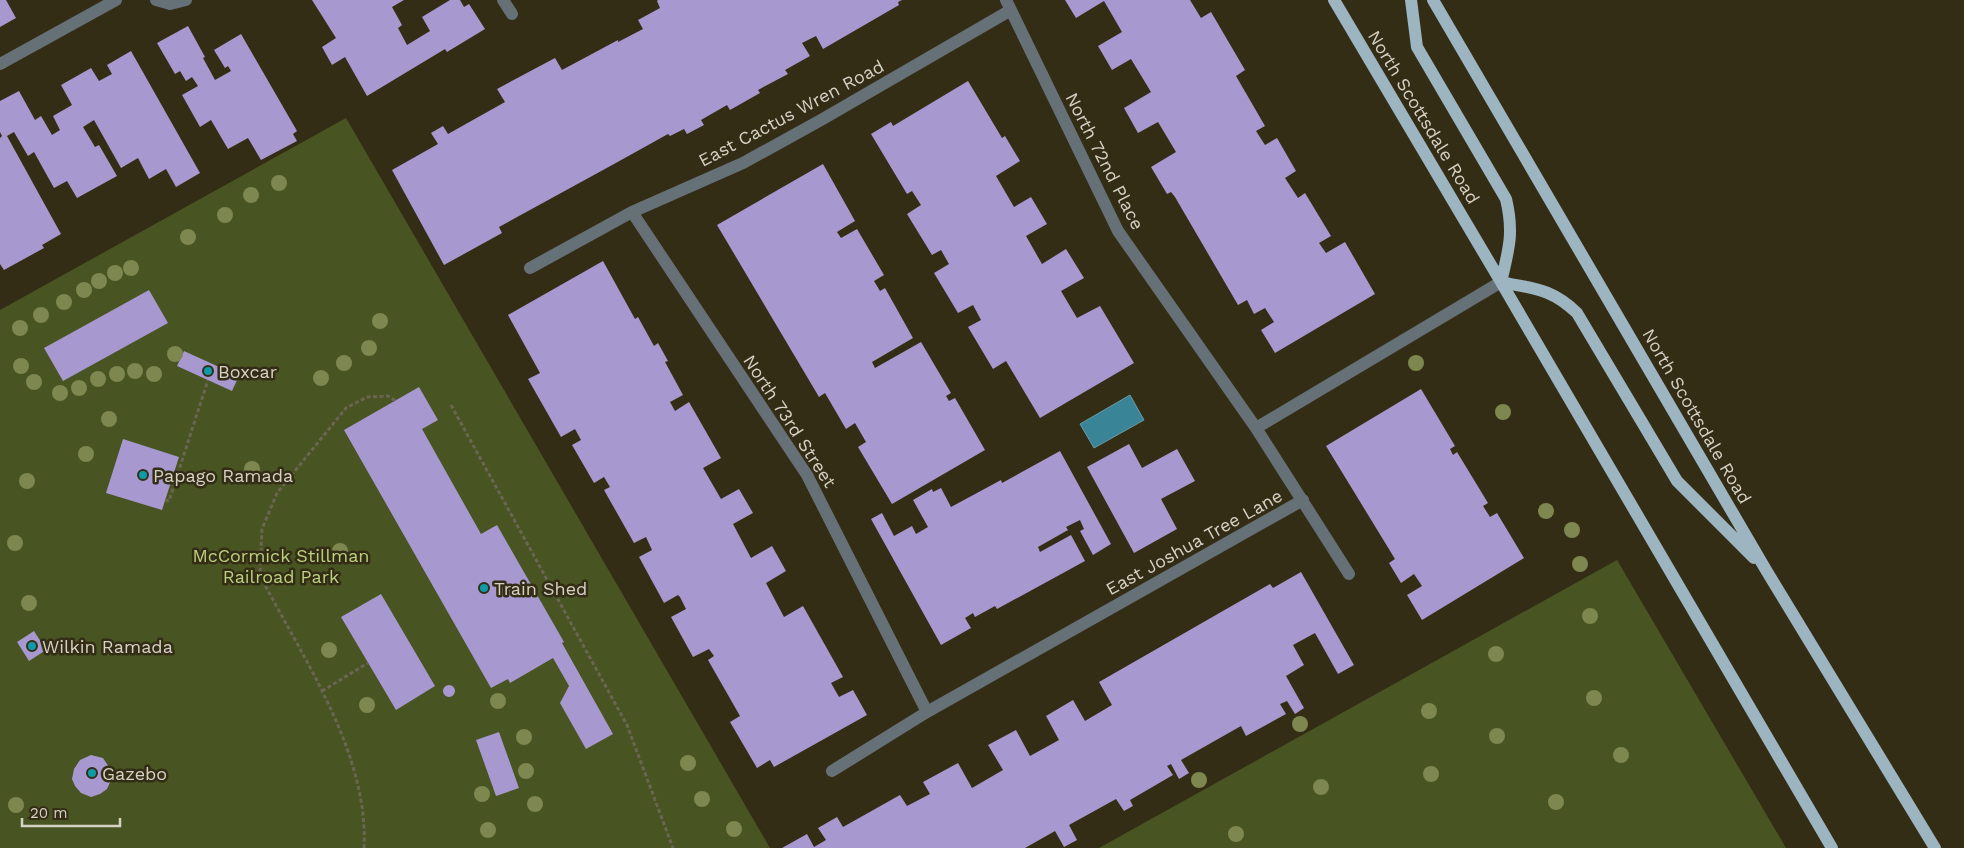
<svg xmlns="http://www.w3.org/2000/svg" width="1964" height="848" font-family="'Work Sans',sans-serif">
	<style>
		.green { fill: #485421 }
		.water { fill: #3a8498; stroke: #689ba5 }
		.building { fill: #a799cf }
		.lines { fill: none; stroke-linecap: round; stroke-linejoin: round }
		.path { stroke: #6b6552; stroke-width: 3; stroke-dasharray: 4 2.5; stroke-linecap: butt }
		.minor { stroke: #657177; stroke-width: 12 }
		.major { stroke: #9db4c1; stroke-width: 12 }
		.tree { fill: #7e8750 }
		.culture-dot { fill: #0f9aa8; stroke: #342d16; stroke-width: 2 }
		.labels { text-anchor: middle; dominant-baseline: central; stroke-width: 5; stroke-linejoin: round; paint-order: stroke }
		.street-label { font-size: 18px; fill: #d5d1c4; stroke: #342d16 }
		.poi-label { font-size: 18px; fill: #d5d1c4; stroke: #342d16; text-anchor: start }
		.park-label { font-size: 18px; fill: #bbd17f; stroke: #342d16 }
	</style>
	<rect width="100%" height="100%" fill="#342d16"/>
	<path class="green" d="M346 118 770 848H0V310Z
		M1617 560 1786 848H1099Z"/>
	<path class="water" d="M1130 395 1144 420 1094 448 1080 424Z"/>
	<path class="building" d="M0 0H6L16 18 0 27Z
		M312 0H404L392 7 402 25 398 28 407 45 430 31 422 17 450 0H460L464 7 469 4 485 29 447 52 445 49 367 96 345 57 332 65 322 47 336 38Z
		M658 0H902L898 2 899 5 823 49 816 36 802 43 810 56 785 70 788 74 758 90 760 93 730 110 727 105 701 120 704 125 687 134 684 129 670 136 668 134 614 164 499 227 502 233 444 265 392 170 438 144 431 133 443 126 448 134 505 102 497 89 555 58 562 70 618 40V42L643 29 638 20 660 8 657 1Z
		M1065 0H1190L1201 18 1211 12 1245 70 1236 76 1265 126 1256 131 1265 145 1277 138 1296 171 1285 178 1298 198 1305 193 1331 236 1319 243 1326 253 1345 242 1375 294 1275 353 1261 330 1274 322 1265 308 1254 314 1247 300 1238 305 1175 197 1171 192 1167 194 1151 167 1176 152 1158 122 1138 133 1124 108 1151 92 1131 59 1112 70 1098 46 1122 32 1104 1 1076 18Z
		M188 26 205 57 203 58 215 80 231 71 228 66 225 68 214 50 241 34 297 131 293 134 297 141 261 160 248 138 228 149 211 120 200 127 182 95 198 86 192 77 186 81 180 71 175 74 157 43Z
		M131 51 200 173 176 187 166 169 149 179 138 158 121 168 94 120 83 127 95 147 99 145 117 176 77 198 67 181 54 188 34 152 28 156 14 132 7 136 61 234 42 245 44 248 4 270 0 264V138L2 136 0 132V101L19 91 35 120 41 116 52 135 60 130 53 116 72 105 61 85 91 68 99 81 112 74 107 65Z
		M968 81 1002 138 1005 136 1020 161 996 176 1014 207 1031 197 1047 224 1026 236 1042 264 1066 249 1084 278 1061 291 1077 318 1100 306 1134 363 1040 418 1006 361 993 369 968 327 981 320 973 305 958 313 934 273 949 264 941 250 932 255 907 214 921 205 912 191 907 194 871 134 891 122 893 126Z
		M823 164 855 221 837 232 841 238 857 229 884 275 874 281 880 291 885 288 913 338 872 362 875 368 921 342 951 393 946 396 949 401 955 398 985 450 892 504 858 447 866 442 855 423 846 429 825 393 819 397 717 225Z
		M603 261 635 319 638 317 654 346 658 343 668 361 665 362 683 395 670 402 675 411 689 402 721 458 703 468 721 499 739 489 753 513 733 524 751 558 772 546 786 571 766 583 784 617 803 606 843 677 831 683 839 697 853 690 867 715 774 767 770 760 757 768 730 722 740 716 708 660 714 656 709 649 693 657 671 617 686 609 680 597 678 595 664 603 639 557 652 550 646 537 634 543 604 490 610 487 604 477 594 483 572 445 581 440 575 429 561 437 528 379 540 373 508 315Z
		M149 290 168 323 63 381 44 348Z
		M184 351 239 376 232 391 177 366Z
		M419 387 438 420 422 429 481 534 497 525 564 642 562 643 613 734 586 749 560 703 569 686 553 658 510 683 508 679 491 688 344 430Z
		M1421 389 1455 446 1450 449 1453 455 1457 452 1488 503 1483 506 1490 517 1497 513 1524 558 1422 620 1407 595 1422 586 1414 574 1401 583 1389 563 1395 559 1326 446Z
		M123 439 179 457 162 510 106 493Z
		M1129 444 1142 468 1177 449 1195 481 1161 499 1177 529 1134 553 1087 467Z
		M1060 451 1111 544 1093 555 1080 531 1084 529 1080 520 1066 527 1068 530 1038 547 1040 552 1071 535 1085 561 997 609 995 606 975 617 973 613 965 618 971 628 941 645 871 519 882 513 894 536 912 526 916 534 928 527 913 500 932 489 933 492 941 488 951 507 1001 480 1002 483Z
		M1301 572 1354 665 1338 674 1315 633 1293 645 1304 665 1286 676 1304 708 1295 714 1287 701 1280 704 1286 714 1246 736 1241 726 1181 760 1189 773 1179 779 1171 764 1167 766 1173 775 1130 800 1133 806 1124 811 1116 799 1069 825 1077 840 1064 847 1055 831 1025 848H782L807 834 814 847 826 840 818 828 837 817 843 827 900 795 907 806 930 794 923 782 958 763 972 788 1003 770 988 745 1016 730 1030 756 1059 740 1046 716 1073 700 1085 721 1112 705 1099 682 1270 584 1273 588Z
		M381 594 435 686 396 710 341 617Z
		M34 631 46 650 29 661 17 642Z
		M443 691a6 6 0 1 1 12 0a6 6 0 1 1-12 0Z
		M499 732 519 788 496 796 476 740Z
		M91 755 103 758 109 767 112 778 107 789 100 794 91 797 81 793 75 786 72 779 74 769 80 760Z"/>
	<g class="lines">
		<path class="path" d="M451 405 627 725 673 848
			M165 500 169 501 208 380
			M322 691 368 663
			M364 848C369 757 307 664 266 587L260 573 262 529 277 493 346 408 367 397 388 396 396 401"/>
		<path class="minor" d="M156 0 170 4 186 0
			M503 0 512 14
			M1006 0 1118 231 1256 428 1349 574
			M0 64 116 0
			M632 212 807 475 927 712
			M530 268 632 212 743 163 821 120 1011 10
			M1256 428 1501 282
			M832 771 927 712 1303 500"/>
		<path class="major" d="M1334 0 1501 282 1832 848
			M1411 0 1417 47 1506 199C1514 232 1509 249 1501 282
			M1433 0 1766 570 1935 848
			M1501 282C1534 289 1551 288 1577 313L1677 481 1754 558"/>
	</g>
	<g class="tree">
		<circle cx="279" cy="183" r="8"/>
		<circle cx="251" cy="195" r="8"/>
		<circle cx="225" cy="215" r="8"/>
		<circle cx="188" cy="237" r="8"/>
		<circle cx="131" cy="268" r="8"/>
		<circle cx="115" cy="273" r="8"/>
		<circle cx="99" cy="281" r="8"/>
		<circle cx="84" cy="290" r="8"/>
		<circle cx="64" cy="302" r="8"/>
		<circle cx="41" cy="315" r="8"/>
		<circle cx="380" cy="321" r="8"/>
		<circle cx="20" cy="328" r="8"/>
		<circle cx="369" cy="348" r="8"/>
		<circle cx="175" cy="354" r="8"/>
		<circle cx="344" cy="363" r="8"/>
		<circle cx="1416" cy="363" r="8"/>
		<circle cx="21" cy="366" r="8"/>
		<circle cx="135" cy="371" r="8"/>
		<circle cx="117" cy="374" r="8"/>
		<circle cx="154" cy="374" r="8"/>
		<circle cx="321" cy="378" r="8"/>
		<circle cx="98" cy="379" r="8"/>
		<circle cx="34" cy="382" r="8"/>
		<circle cx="79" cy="388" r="8"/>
		<circle cx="60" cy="393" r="8"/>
		<circle cx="1503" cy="412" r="8"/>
		<circle cx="109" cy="419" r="8"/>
		<circle cx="86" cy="454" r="8"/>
		<circle cx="252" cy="469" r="8"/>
		<circle cx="27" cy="481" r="8"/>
		<circle cx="1546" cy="511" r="8"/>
		<circle cx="1572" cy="530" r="8"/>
		<circle cx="15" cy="543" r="8"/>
		<circle cx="340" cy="551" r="8"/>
		<circle cx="1580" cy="564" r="8"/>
		<circle cx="29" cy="603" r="8"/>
		<circle cx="1590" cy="616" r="8"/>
		<circle cx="329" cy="650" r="8"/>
		<circle cx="1496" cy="654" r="8"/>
		<circle cx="1594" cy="698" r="8"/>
		<circle cx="498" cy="701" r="8"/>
		<circle cx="367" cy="705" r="8"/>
		<circle cx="1429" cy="711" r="8"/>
		<circle cx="1300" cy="724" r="8"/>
		<circle cx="1497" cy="736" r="8"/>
		<circle cx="524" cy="737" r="8"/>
		<circle cx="1621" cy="755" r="8"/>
		<circle cx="688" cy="763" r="8"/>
		<circle cx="526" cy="771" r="8"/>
		<circle cx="1431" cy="774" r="8"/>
		<circle cx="1199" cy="780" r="8"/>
		<circle cx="1321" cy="787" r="8"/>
		<circle cx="482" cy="794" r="8"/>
		<circle cx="702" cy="799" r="8"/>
		<circle cx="1556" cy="802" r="8"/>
		<circle cx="535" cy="804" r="8"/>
		<circle cx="16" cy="805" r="8"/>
		<circle cx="734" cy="829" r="8"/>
		<circle cx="488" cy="830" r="8"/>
		<circle cx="1236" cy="834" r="8"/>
	</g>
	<g class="culture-dot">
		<circle cx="208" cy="371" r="5"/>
		<circle cx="143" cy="475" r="5"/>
		<circle cx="484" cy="588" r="5"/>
		<circle cx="32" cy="646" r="5"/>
		<circle cx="92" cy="773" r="5"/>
	</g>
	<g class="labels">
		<g class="street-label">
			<text transform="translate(791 113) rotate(-28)">East Cactus Wren Road</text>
			<text transform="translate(1424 117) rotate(59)">North Scottsdale Road</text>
			<text transform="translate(1105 161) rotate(63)">North 72nd Place</text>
			<text transform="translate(1697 416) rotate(60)">North Scottsdale Road</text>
			<text transform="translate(790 421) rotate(57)">North 73rd Street</text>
			<text transform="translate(1194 542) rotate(-29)">East Joshua Tree Lane</text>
		</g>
		<g class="poi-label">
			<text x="218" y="371">Boxcar</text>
			<text x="153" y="475">Papago Ramada</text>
			<text x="494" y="588">Train Shed</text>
			<text x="42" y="646">Wilkin Ramada</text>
			<text x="102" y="773">Gazebo</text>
		</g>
		<g class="park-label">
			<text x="281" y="555">McCormick Stillman<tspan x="281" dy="21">Railroad Park</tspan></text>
		</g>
	</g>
	<path d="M22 818v8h98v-8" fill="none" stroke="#d5d1c4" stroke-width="2.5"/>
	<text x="30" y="818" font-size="15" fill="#d5d1c4" stroke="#342d16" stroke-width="4" paint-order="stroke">20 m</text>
</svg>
